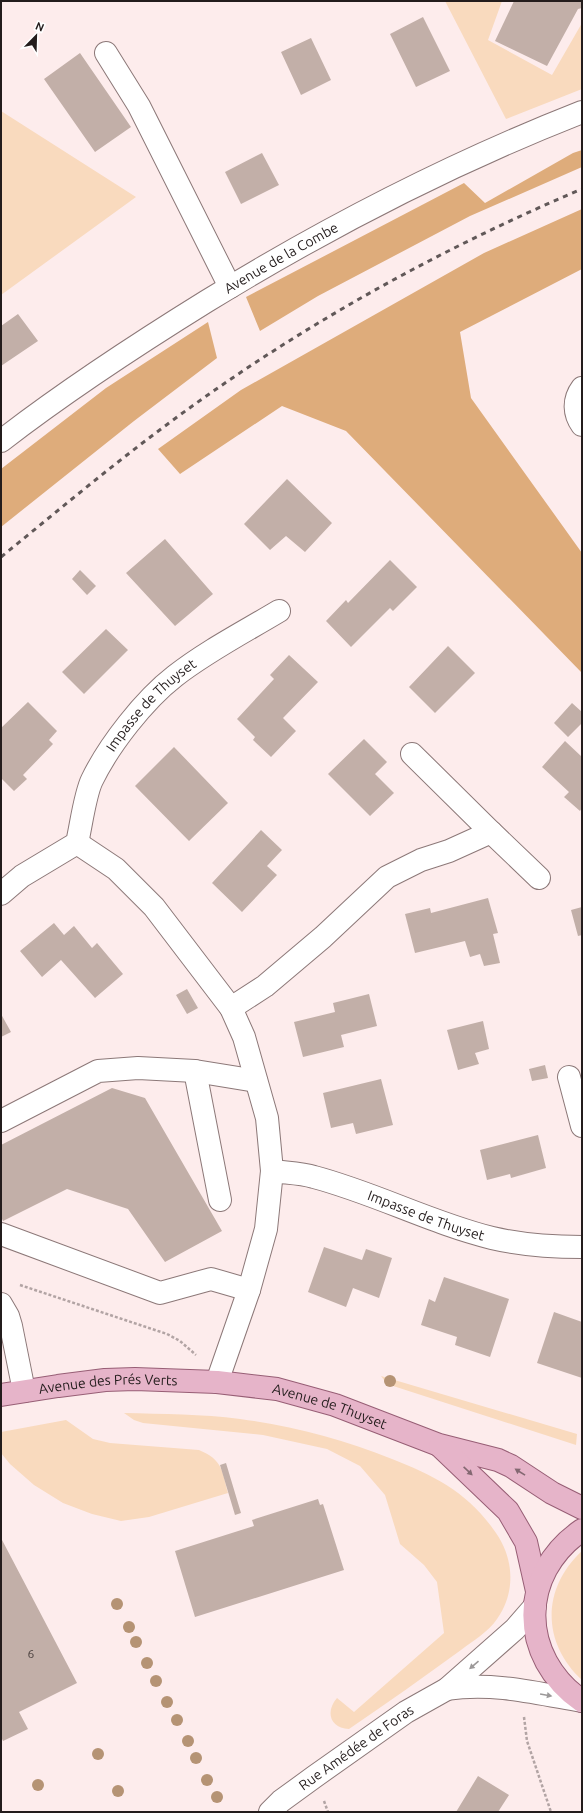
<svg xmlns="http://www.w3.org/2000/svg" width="583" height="1813" font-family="Ubuntu,sans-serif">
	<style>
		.green { fill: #f9dabe }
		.forest { fill: #deac7b }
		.building { fill: #c2afa8 }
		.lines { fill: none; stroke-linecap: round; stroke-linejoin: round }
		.minor-casing { stroke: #8c7878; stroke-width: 24 }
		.major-casing { stroke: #975e75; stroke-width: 24 }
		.path { stroke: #b2a4a4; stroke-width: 2.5; stroke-dasharray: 3 2; stroke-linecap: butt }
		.minor { stroke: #fff; stroke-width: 22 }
		.major { stroke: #e6b4c9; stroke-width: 22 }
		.rail { stroke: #615858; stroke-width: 3; stroke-dasharray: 5 5; stroke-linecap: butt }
		.tree { fill: #b59374 }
		.oneway { fill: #846872 }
		.oneway2 { fill: #9c9999 }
		.labels { text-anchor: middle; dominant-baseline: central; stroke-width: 3; stroke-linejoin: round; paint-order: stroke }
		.number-label { font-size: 12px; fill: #4b413f }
		.street-label { font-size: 14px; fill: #231c1c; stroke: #fff }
	</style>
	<rect width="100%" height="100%" fill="#fdecec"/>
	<path class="green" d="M445 1H502L488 40 552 75 582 23V89L506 119Z
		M1 111 136 197 1 295Z
		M381 1376 577 1434 576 1445 387 1384Z
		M124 1413C163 1414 202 1414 240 1419 292 1426 343 1439 392 1459 435 1476 469 1493 496 1533 514 1559 516 1592 497 1619 489 1631 473 1641 461 1650 424 1677 387 1703 349 1729 330 1728 325 1712 337 1698L354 1712 444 1633 437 1582 424 1565 400 1544 385 1495 360 1466 327 1449 263 1435 143 1423 134 1420Z
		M66 1420 93 1439 110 1443 199 1450C223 1460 222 1471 228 1493L149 1517 121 1521 92 1514 63 1503 34 1485 10 1464 1 1453V1432Z
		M582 1551V1680C542 1643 541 1589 582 1551Z"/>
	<path class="forest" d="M582 150V167L470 216 318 296 260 331 246 297 464 183 485 203 573 153Z
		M582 209V269L460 332 471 398 582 553V673L346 431 282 406 180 474 158 449 241 390 484 253Z
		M208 322 217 358 134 421 1 527V469L106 388Z"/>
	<path class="building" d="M514 1H582V8L578 9 547 66 495 41Z
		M423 17 450 71 416 87 390 34Z
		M311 38 331 80 301 95 281 52Z
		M80 53 131 127 95 152 44 79Z
		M262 153 279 185 241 204 225 172Z
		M18 314 38 341 1 366V326Z
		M287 479 332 523 305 552 286 536 270 550 244 524Z
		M165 539 213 594 175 626 126 573Z
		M390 560 417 587 393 611 390 608 351 647 326 621 346 600 348 603Z
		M80 570 96 586 87 595 72 579Z
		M106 629 128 650 84 694 62 672Z
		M448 646 475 673 435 713 409 687Z
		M289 655 318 682 283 718 296 731 271 757 253 740 255 737 237 719 274 679 270 675Z
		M28 702 57 731 49 740 53 744 23 775 27 779 14 791 1 778V728Z
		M572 703 582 712V723L568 737 554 723Z
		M364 739 387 762 375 774 394 793 370 816 328 774Z
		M565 741 582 757V808L580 811 564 797 569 792 542 767Z
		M174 747 228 803 189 841 135 786Z
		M261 830 282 850 267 866 277 875 242 912 212 883Z
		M488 898 498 933 493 934 500 963 484 966 480 954 470 957 465 941 415 953 405 914 430 908 431 913Z
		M582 907V935L578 936 571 910Z
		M54 923 64 935 74 926 92 948 97 943 123 974 95 998 61 960 42 977 20 951Z
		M187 989 198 1008 187 1014 176 995Z
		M369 994 377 1026 341 1035 344 1047 303 1057 294 1022 335 1012 333 1003Z
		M1 1014 11 1032 1 1037Z
		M483 1021 489 1049 475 1053 479 1064 458 1070 447 1030Z
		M545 1065 548 1078 532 1081 529 1069Z
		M381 1079 393 1125 356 1134 353 1123 331 1128 323 1093Z
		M112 1088 145 1098 222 1231 165 1262 128 1209 67 1189 3 1221 1 1217V1145Z
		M538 1135 546 1168 511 1178 510 1174 487 1180 480 1150Z
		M324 1247 362 1260 366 1249 392 1258 379 1298 353 1288 346 1307 308 1292Z
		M444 1277 509 1299 490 1357 455 1345 457 1337 421 1325 429 1299 435 1302Z
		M554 1312 582 1322V1378L537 1363Z
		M226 1463 241 1513 235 1515 220 1465Z
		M318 1499 320 1505 323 1504 344 1570 195 1617 175 1551 254 1526 252 1520Z
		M1 1538 77 1683 19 1712 28 1729 3 1741 1 1737Z
		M478 1776 509 1795 498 1812H456Z"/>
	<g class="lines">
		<defs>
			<g id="minor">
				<path d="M106 53 139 106 230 287"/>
				<path d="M582 388C573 400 574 414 582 425"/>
				<path id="s1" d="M1 441C67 390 136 345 207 301 326 228 452 163 582 112"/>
				<path d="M491 832 539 878"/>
				<path d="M77 843 116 869 154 907 231 1008 244 1037 267 1118 272 1171 266 1229 249 1290 217 1382"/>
				<path id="s2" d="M1 894 22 876 77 843C81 826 85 794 92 780 109 745 144 700 175 676 207 651 244 632 279 611"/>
				<path d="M231 1008 265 986 323 937 387 877 421 860 449 851 491 832 412 754"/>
				<path d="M195 1071 220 1200"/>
				<path d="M569 1077 582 1126"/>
				<path d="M1 1121 98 1071 138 1068 195 1071 256 1081"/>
				<path id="s3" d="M272 1171C286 1173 301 1173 314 1177 375 1193 431 1223 492 1238 522 1245 551 1247 582 1247"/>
				<path d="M1 1234 160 1293 211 1279 249 1290"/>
				<path d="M1 1304 8 1316 11 1326 24 1391"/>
				<path d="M447 1689C493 1682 536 1693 582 1701"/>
				<path id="s4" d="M270 1812 281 1801 314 1777 406 1712 447 1689 515 1629 535 1606"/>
			</g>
			<g id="major">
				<path id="s5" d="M1 1395 58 1386 105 1380 135 1379 217 1382 277 1389 335 1405 439 1445 498 1460 511 1466 552 1493 582 1508"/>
				<path d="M440 1446 508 1511 526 1542 537 1591"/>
				<path d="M582 1530C518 1574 519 1657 582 1701"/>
			</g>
		</defs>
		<use href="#minor" class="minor-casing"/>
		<use href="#major" class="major-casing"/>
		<path class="path" d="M20 1285 167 1334 180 1341 196 1355
			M524 1717 527 1741 551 1812
			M324 1801 328 1812"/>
		<use href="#minor" class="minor"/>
		<use href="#major" class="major"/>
		<path class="rail" d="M1 557C54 514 106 470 161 429 290 332 433 252 582 189"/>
	</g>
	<g class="tree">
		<circle cx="390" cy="1381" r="6"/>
		<circle cx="117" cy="1604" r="6"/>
		<circle cx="129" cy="1627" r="6"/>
		<circle cx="136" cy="1642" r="6"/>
		<circle cx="147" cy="1663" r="6"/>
		<circle cx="156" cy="1681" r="6"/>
		<circle cx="167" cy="1702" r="6"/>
		<circle cx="177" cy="1720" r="6"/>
		<circle cx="188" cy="1741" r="6"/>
		<circle cx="98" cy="1754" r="6"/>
		<circle cx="196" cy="1758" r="6"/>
		<circle cx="207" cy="1780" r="6"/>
		<circle cx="38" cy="1785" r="6"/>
		<circle cx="118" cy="1791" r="6"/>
		<circle cx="217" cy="1797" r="6"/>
	</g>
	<defs><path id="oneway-solid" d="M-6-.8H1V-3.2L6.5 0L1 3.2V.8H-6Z"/></defs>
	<g class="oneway">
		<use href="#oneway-solid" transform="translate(468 1471) rotate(43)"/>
		<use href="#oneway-solid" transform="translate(520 1472) rotate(-148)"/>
	</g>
	<g class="oneway2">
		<use href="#oneway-solid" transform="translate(474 1665) rotate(139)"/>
		<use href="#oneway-solid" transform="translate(546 1695) rotate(10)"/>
	</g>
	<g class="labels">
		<g class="number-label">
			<text x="31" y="1653">6</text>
		</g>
		<g class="street-label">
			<text stroke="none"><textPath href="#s1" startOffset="335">Avenue de la Combe</textPath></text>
			<text stroke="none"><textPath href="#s2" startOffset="253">Impasse de Thuyset</textPath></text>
			<text stroke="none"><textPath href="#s3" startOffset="161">Impasse de Thuyset</textPath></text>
			<text stroke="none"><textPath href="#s5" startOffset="108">Avenue des Prés Verts</textPath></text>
			<text stroke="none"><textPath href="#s5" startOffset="333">Avenue de Thuyset</textPath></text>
			<text stroke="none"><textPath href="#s4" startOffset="108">Rue Amédée de Foras</textPath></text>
		</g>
	</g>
	<rect width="583" height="1813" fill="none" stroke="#231c1c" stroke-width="4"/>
	<g transform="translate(36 36) rotate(23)" stroke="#ffffff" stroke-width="3" paint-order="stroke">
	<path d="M0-3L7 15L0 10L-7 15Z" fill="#231c1c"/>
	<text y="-6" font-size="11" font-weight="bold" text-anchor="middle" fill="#231c1c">N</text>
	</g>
</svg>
